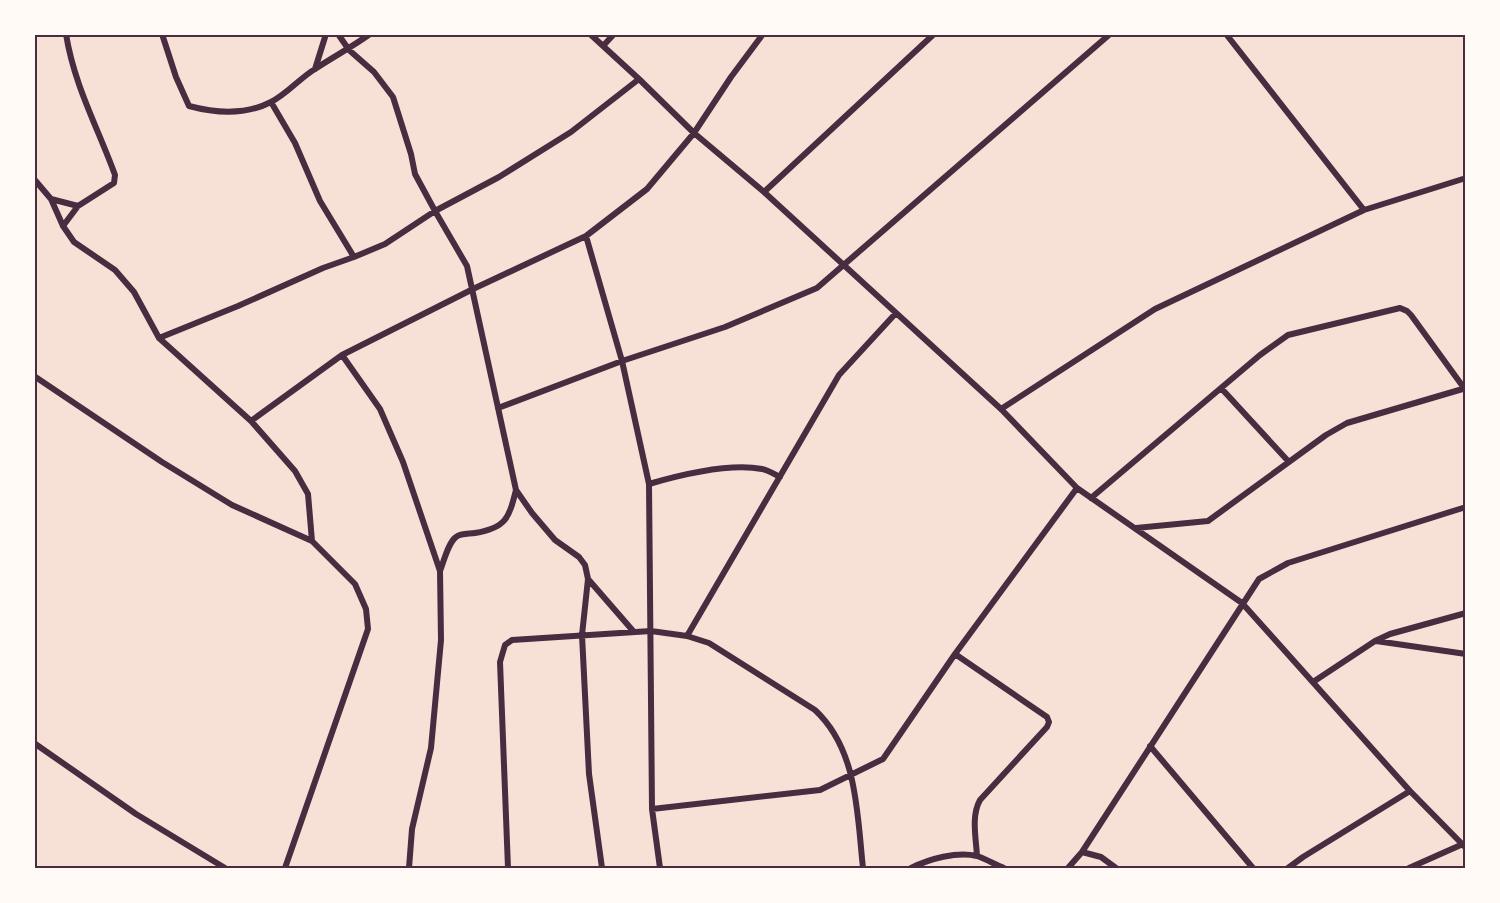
<svg xmlns="http://www.w3.org/2000/svg" width="1500" height="903" font-family="'Noto Sans',sans-serif">
	<style>
		.lines { fill: none; stroke-linecap: round; stroke-linejoin: round }
		.minor { stroke: #4a2c40; stroke-width: 6 }
		.neatline { fill: none; stroke: #4a2c40; stroke-width: 2 }
	</style>
	<rect width="100%" height="100%" fill="#f7e1d7"/>
	<g class="lines">
		<path class="minor" d="M162 34 176 77 189 106C215 113 246 115 271 102 287 94 300 78 315 69 333 57 352 47 370 34
			M338 34 349 50 374 72 393 97 411 154 415 174 435 211 467 266 516 490 532 513 555 540 579 557 585 565 588 579 582 635 589 774 602 868
			M590 34 639 79 694 133 764 192 1001 409 1077 488 1242 603 1410 791 1466 848
			M1226 34 1364 210
			M603 46 614 34
			M315 69 326 34
			M34 179 51 199 63 226 74 242 115 270 134 292 159 338 251 421 295 471 308 494 312 541
			M764 192 934 34
			M51 199 78 206
			M63 226 78 206 114 183 115 175C98 128 74 85 66 34
			M586 236 622 361 649 484 652 809 660 868
			M354 257 385 244 435 211 499 177 571 132 639 79
			M159 338 238 306 323 268 354 257 320 201 295 143 271 102
			M342 355 380 409 403 462 440 571 441 640 431 748 412 829 409 868
			M34 376 162 462 232 505 312 541 355 584 366 609 368 629 285 868
			M1221 388 1289 462
			M498 408 622 361 725 327 817 288 1110 34
			M1001 409 1155 309 1364 210 1466 178
			M251 421 342 355 473 289 586 236 647 189 694 133 731 77 763 34
			M649 484C680 475 730 463 762 469 768 470 774 474 780 477
			M1091 498 1260 355 1288 335 1400 308 1407 311 1411 315 1464 388
			M1136 528 1208 521 1326 435 1347 423 1466 388
			M440 571C444 561 448 543 456 537 461 533 469 534 475 533 506 528 509 518 516 490
			M588 579 634 632
			M687 636 839 375 896 313
			M1376 641 1466 654
			M955 654 1047 717 1049 722 1047 727 980 800C971 816 976 838 977 856
			M1313 682 1375 641 1390 634 1466 613
			M34 743 136 814 225 868
			M1150 746 1253 868
			M652 809 820 790 883 759 955 654 1077 488
			M1082 852 1101 857 1116 868
			M508 868 500 662 505 645 512 640 651 631 687 636 709 643 815 710C858 750 857 814 863 868
			M911 868C929 859 957 851 977 856 986 859 996 865 1004 868
			M1068 868 1082 852 1259 579 1288 563 1466 507
			M1288 868 1303 857 1410 791
			M1409 868 1463 844"/>
	</g>
	<rect width="1500" height="903" fill="none" stroke="#fffaf5" stroke-width="72"/>
	<rect x="36" y="36" width="1428" height="831" class="neatline"/>
</svg>
